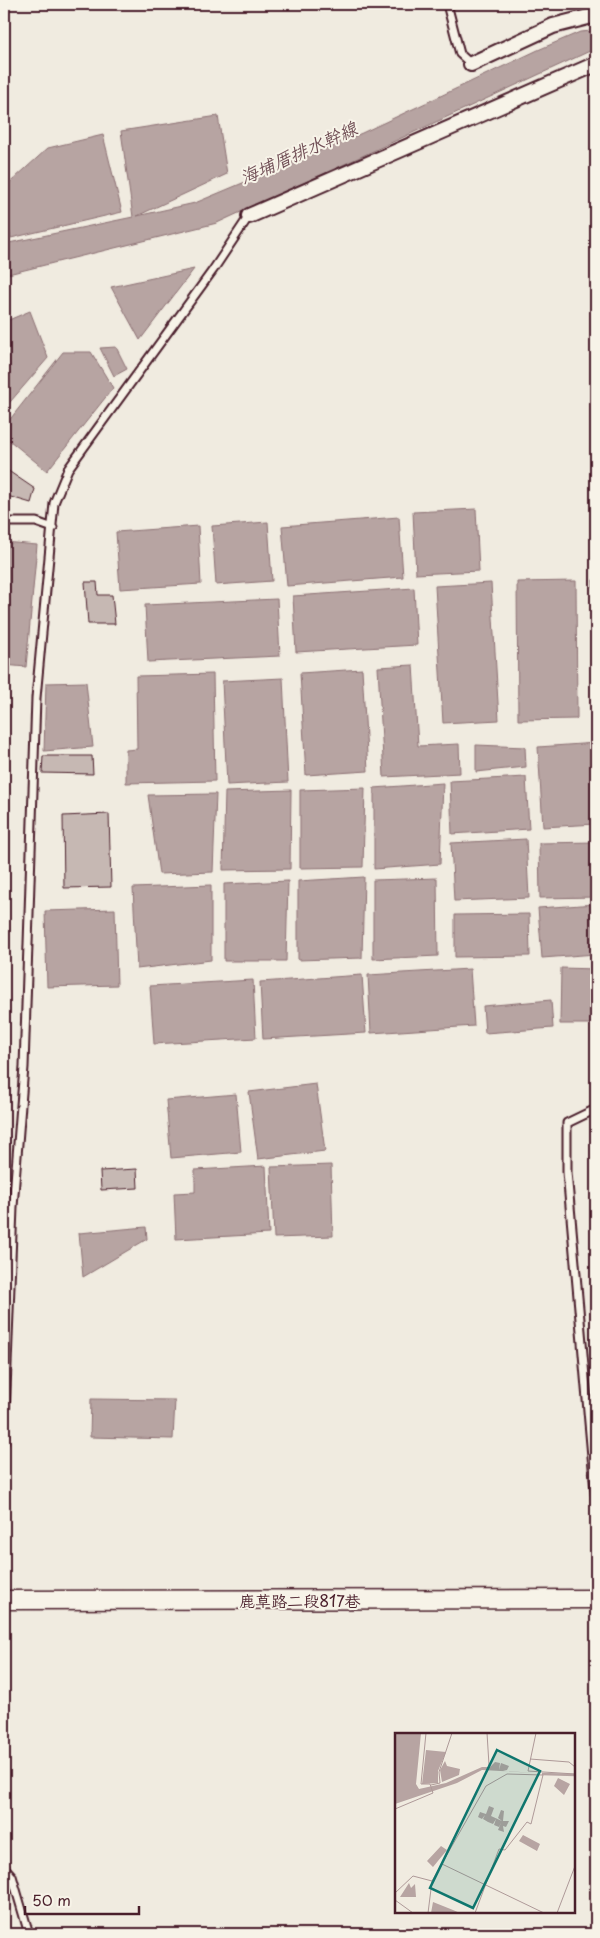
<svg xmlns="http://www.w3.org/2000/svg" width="600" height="1938" font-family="'Playpen Sans','LXGW WenKai TC',sans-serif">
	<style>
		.water { fill: #b7a4a2; stroke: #8b6f72 }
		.building { fill: #c6b8b3; stroke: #4a1f2b }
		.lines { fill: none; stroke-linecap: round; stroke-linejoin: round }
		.service-casing { stroke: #4a1f2b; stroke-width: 11 }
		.minor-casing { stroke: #4a1f2b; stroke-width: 18 }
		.tertiary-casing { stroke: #4a1f2b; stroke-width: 21 }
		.service { stroke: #f7f3e8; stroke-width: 7 }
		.minor { stroke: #f7f3e8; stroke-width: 14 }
		.tertiary { stroke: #f7f3e8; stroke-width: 18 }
		.labels { text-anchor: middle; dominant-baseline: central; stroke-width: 4; stroke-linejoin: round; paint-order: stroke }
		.street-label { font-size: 16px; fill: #4a1f2b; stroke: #f7f3e8 }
		.water-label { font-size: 18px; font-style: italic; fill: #704e55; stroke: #f7f3e8 }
		.inset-river { fill: none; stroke: #b7a4a2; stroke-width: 2.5 }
		.inset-road { fill: none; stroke: #ae9998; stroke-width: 1 }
		.view { fill: #0f766e; fill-opacity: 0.15; stroke: #0f766e; stroke-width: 2.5 }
		.inset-edge { fill: none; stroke: #4a1f2b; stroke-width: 2.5 }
	</style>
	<rect width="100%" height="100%" fill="#f0ebe0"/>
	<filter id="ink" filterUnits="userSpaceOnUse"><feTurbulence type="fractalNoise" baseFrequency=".02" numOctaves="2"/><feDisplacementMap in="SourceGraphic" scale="10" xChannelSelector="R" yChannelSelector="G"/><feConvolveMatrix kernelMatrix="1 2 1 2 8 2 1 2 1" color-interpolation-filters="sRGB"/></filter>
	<g filter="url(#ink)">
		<path class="water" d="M592 31V50L217 223 4 275V244L133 217 121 131 218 116 227 174 137 216 195 203 362 133 538 50 580 32Z
			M103 135 122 212 11 238 4 207V188L48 148Z
			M194 269 140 340 111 287Z
			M30 311 48 358 4 409V322Z
			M116 347 127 369 114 376 100 348Z
			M63 352H91L113 388 47 471 4 436V427Z
			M476 509 479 571 416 574 413 512Z
			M399 517 403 577 287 586 282 526Z
			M268 522 272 581 216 585 212 526Z
			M198 526 201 584 120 589 116 532Z
			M4 542 37 545 26 667 4 665Z
			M596 579V652H595L593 580Z
			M576 581 577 719 518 720 517 582Z
			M491 583 499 720 443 723 435 586Z
			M414 588 417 645 296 652 293 596Z
			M277 599 280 656 148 662 145 605Z
			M413 665 418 746 459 744 460 773 384 777 378 667Z
			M362 669 368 771 306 775 300 673Z
			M213 674 215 781 126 783V750L137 749 136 676Z
			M283 678 288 782 227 785 222 681Z
			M86 682 93 747 44 751 46 683Z
			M596 743V824L543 827 538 747Z
			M476 745 525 747 526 767 476 772Z
			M526 777 529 829 452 834 450 781Z
			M443 783 440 864 374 869V788Z
			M365 788 363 867 300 868V790Z
			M291 790 290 869 223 870 225 792Z
			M216 794 213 872 159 874 148 795Z
			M526 839 529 898 454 901 451 843Z
			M596 842V897L540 898 539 843Z
			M364 877 362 958 298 960V881Z
			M437 878 438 956 373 959V880Z
			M288 881 286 961H224V884Z
			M211 885V960L137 969 133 888Z
			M596 904V954L542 958 538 908Z
			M115 909 117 985 47 987 45 911Z
			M529 914 530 956 455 957V915Z
			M561 968 596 969V1024H560Z
			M470 969 474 1026 371 1033 368 975Z
			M362 975 366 1033 263 1039 260 982Z
			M253 980 256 1038 154 1044 150 986Z
			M551 1000 553 1028 485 1033 483 1006Z
			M316 1084 325 1151 258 1159 249 1092Z
			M236 1094 241 1152 171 1158 166 1100Z
			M331 1165 333 1236 274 1238 271 1167Z
			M266 1166 269 1234 176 1239 174 1193 195 1192V1170Z
			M146 1227 147 1239 83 1277 79 1233Z
			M91 1399 175 1400 173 1439 90 1437Z"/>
		<path class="building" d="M4 468 35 489 31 503 4 495Z
			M85 582H97L98 595H112L115 624H88Z
			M43 756H92L93 774 42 773Z
			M109 814 111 887 64 888 63 816Z
			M137 1169 138 1188 101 1190 100 1171Z"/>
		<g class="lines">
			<defs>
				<path id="service" d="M447 4 460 54 471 64
					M4 522H36L53 528
					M596 1109 567 1123V1172L596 1502
					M4 1443 13 1207 24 1067 36 698 54 503 68 469 213 270 249 216
					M4 1867 12 1876 29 1934"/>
				<path id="minor" d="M471 64 553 26 596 15
					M249 216 596 64"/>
				<path id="tertiary" d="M4 1600 596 1599"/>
			</defs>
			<use href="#service" class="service-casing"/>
			<use href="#minor" class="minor-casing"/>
			<use href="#tertiary" class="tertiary-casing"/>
			<use href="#service" class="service"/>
			<use href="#minor" class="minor"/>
			<use href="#tertiary" class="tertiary"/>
		</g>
	</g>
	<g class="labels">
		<g class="street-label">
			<text x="300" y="1600">鹿草路二段817巷</text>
		</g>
		<g class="water-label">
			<text transform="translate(298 152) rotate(-24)">海埔厝排水幹線</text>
		</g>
	</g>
	<g transform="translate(395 1733)">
		<rect width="180" height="180" fill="#f0ebe0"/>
		<path d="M0 0H26L21 51 24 56 51 50 87 34H95L100 29 105 30 104 37 106 30 114 33 112 37 108 38 143 40 87 37 62 50 0 71ZM31 17 51 19 43 38V50L27 51ZM50 28 52 33 65 36 64 42 47 49 45 37ZM163 45 175 51 169 62 159 53ZM94 73 99 75 96 83 107 88 103 85 106 77 109 78 108 88H114L111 94 108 93 109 99 103 97 106 90 104 94 99 92 101 86 98 91 93 89 94 86 93 89 88 86 90 82 87 86 83 84 85 79 91 81ZM128 102 145 111 142 118 124 108ZM46 113 52 117 38 134 32 128ZM14 150 16 155 20 151 21 164H5ZM38 169 58 177 65 180H36Z" fill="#b7a4a2"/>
		<path class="inset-river" d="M147 41 180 42"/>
		<path class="inset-road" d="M92 0 94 32M141 0 133 38 180 41M135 26 174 29 180 34M36 52 45 50 44 39 57 0M0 76 38 60 35 51H26L31 0M47 131 149 180M0 160 18 143 37 148 91 53 112 41 148 42 136 91 132 89 110 117 104 116 80 180M0 167 18 180M33 180 37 148M162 180 180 133"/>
		<path class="view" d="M102 17 145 38 78 175 35 155Z"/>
		<rect width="180" height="180" class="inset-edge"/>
	</g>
	<rect width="600" height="1938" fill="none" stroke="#f7f3e8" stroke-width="20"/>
	<rect x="10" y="10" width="580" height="1918" fill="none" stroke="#4a1f2b" stroke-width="2" filter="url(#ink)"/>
	<path d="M25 1906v8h114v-8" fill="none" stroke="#4a1f2b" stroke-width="2.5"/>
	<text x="32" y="1906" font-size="15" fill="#4a1f2b" stroke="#f7f3e8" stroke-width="4" paint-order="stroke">50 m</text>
</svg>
